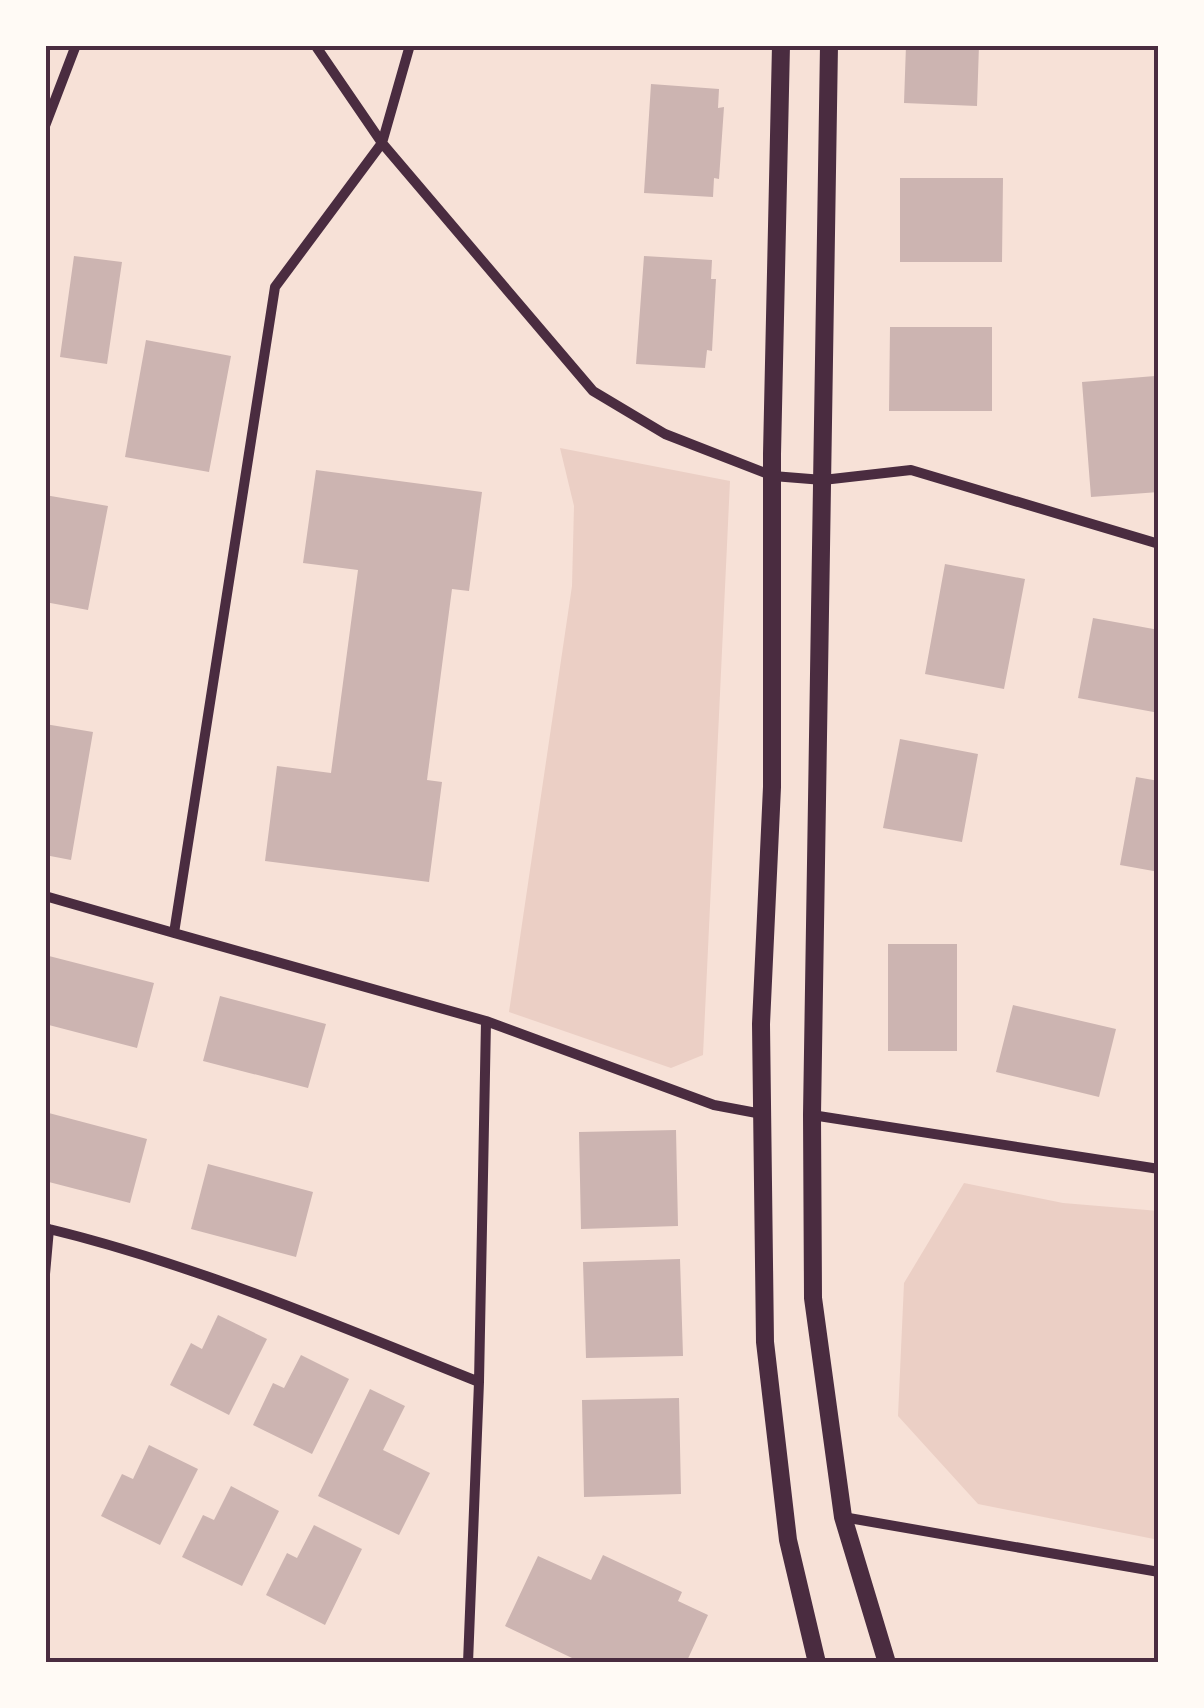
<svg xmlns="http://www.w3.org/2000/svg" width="1204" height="1708" font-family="'Roboto Condensed',sans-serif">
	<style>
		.green { fill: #ebcfc5 }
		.building { fill: #ccb4b1 }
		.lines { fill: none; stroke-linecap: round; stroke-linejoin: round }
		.minor { stroke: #4a2c40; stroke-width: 10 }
		.tertiary { stroke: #4a2c40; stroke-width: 18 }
		.neatline { fill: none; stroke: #4a2c40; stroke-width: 4 }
	</style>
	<rect width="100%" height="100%" fill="#f7e1d7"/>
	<path class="green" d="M560 448 730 481 703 1055 671 1068 509 1012 572 586 574 506Z
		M964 1183 1063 1203 1159 1211V1540L978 1504 898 1416 904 1283Z"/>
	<path class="building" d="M906 45H979L977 106 904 103Z
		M651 84 719 89 718 108 724 107 719 179 714 178 713 197 644 193Z
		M900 178H1003L1002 262H900Z
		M74 256 122 262 107 364 60 357Z
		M644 256 712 260 711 279H716L712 351 707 350 705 368 636 364Z
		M890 327H992V411H889Z
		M146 340 231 356 209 472 125 457Z
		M1155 376 1159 429V492L1091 497 1082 382Z
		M316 470 482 492 469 591 452 589 427 780 442 782 429 882 265 861 277 766 331 773 358 570 303 563Z
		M45 495 108 506 88 610 45 602Z
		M945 564 1025 579 1004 689 925 674Z
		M1093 618 1159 630V713L1078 698Z
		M45 724 93 732 71 860 45 855Z
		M900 739 978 754 962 842 883 828Z
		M1136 777 1159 781V872L1120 865Z
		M888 944H957V1051H888Z
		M49 956 154 983 137 1048 45 1024V972Z
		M220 996 326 1024 308 1088 203 1061Z
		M1013 1005 1116 1029 1099 1097 996 1072Z
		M45 1112 147 1139 130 1203 45 1181Z
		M676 1130 678 1226 581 1229 579 1132Z
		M208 1164 313 1192 296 1257 191 1229Z
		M680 1259 683 1356 586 1358 583 1262Z
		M218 1315 267 1339 229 1415 170 1385 191 1343 202 1349Z
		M301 1355 349 1379 312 1454 253 1425 273 1383 284 1388Z
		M370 1389 405 1406 383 1450 430 1473 399 1535 318 1496Z
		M679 1398 681 1494 584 1497 582 1400Z
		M149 1445 198 1469 160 1545 101 1516 122 1474 133 1479Z
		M231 1486 279 1511 242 1586 182 1557 203 1515 214 1520Z
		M314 1525 362 1549 325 1625 266 1595 287 1553 297 1558Z
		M603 1555 682 1592 678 1601 708 1615 686 1663H570L572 1658 505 1626 538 1556 591 1580Z"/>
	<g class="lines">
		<path class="minor" d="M315 45 382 143 275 287 174 933 486 1021 479 1382 468 1663
			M410 45 382 143 593 391 665 434 773 476 823 480 911 470 1159 544
			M45 126 76 45
			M45 896 174 933
			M486 1021 714 1105 762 1114
			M812 1115 1159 1169
			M45 1228C195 1264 336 1325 479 1382
			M45 1274 49 1229
			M843 1517 1159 1572"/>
		<path class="tertiary" d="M781 45 772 454V787L761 1024 765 1342 788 1540 817 1663
			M829 45 812 1115 813 1298 843 1517 887 1663"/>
	</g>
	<rect width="1204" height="1708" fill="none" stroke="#fffaf5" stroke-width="95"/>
	<rect x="48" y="48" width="1108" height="1612" class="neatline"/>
</svg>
